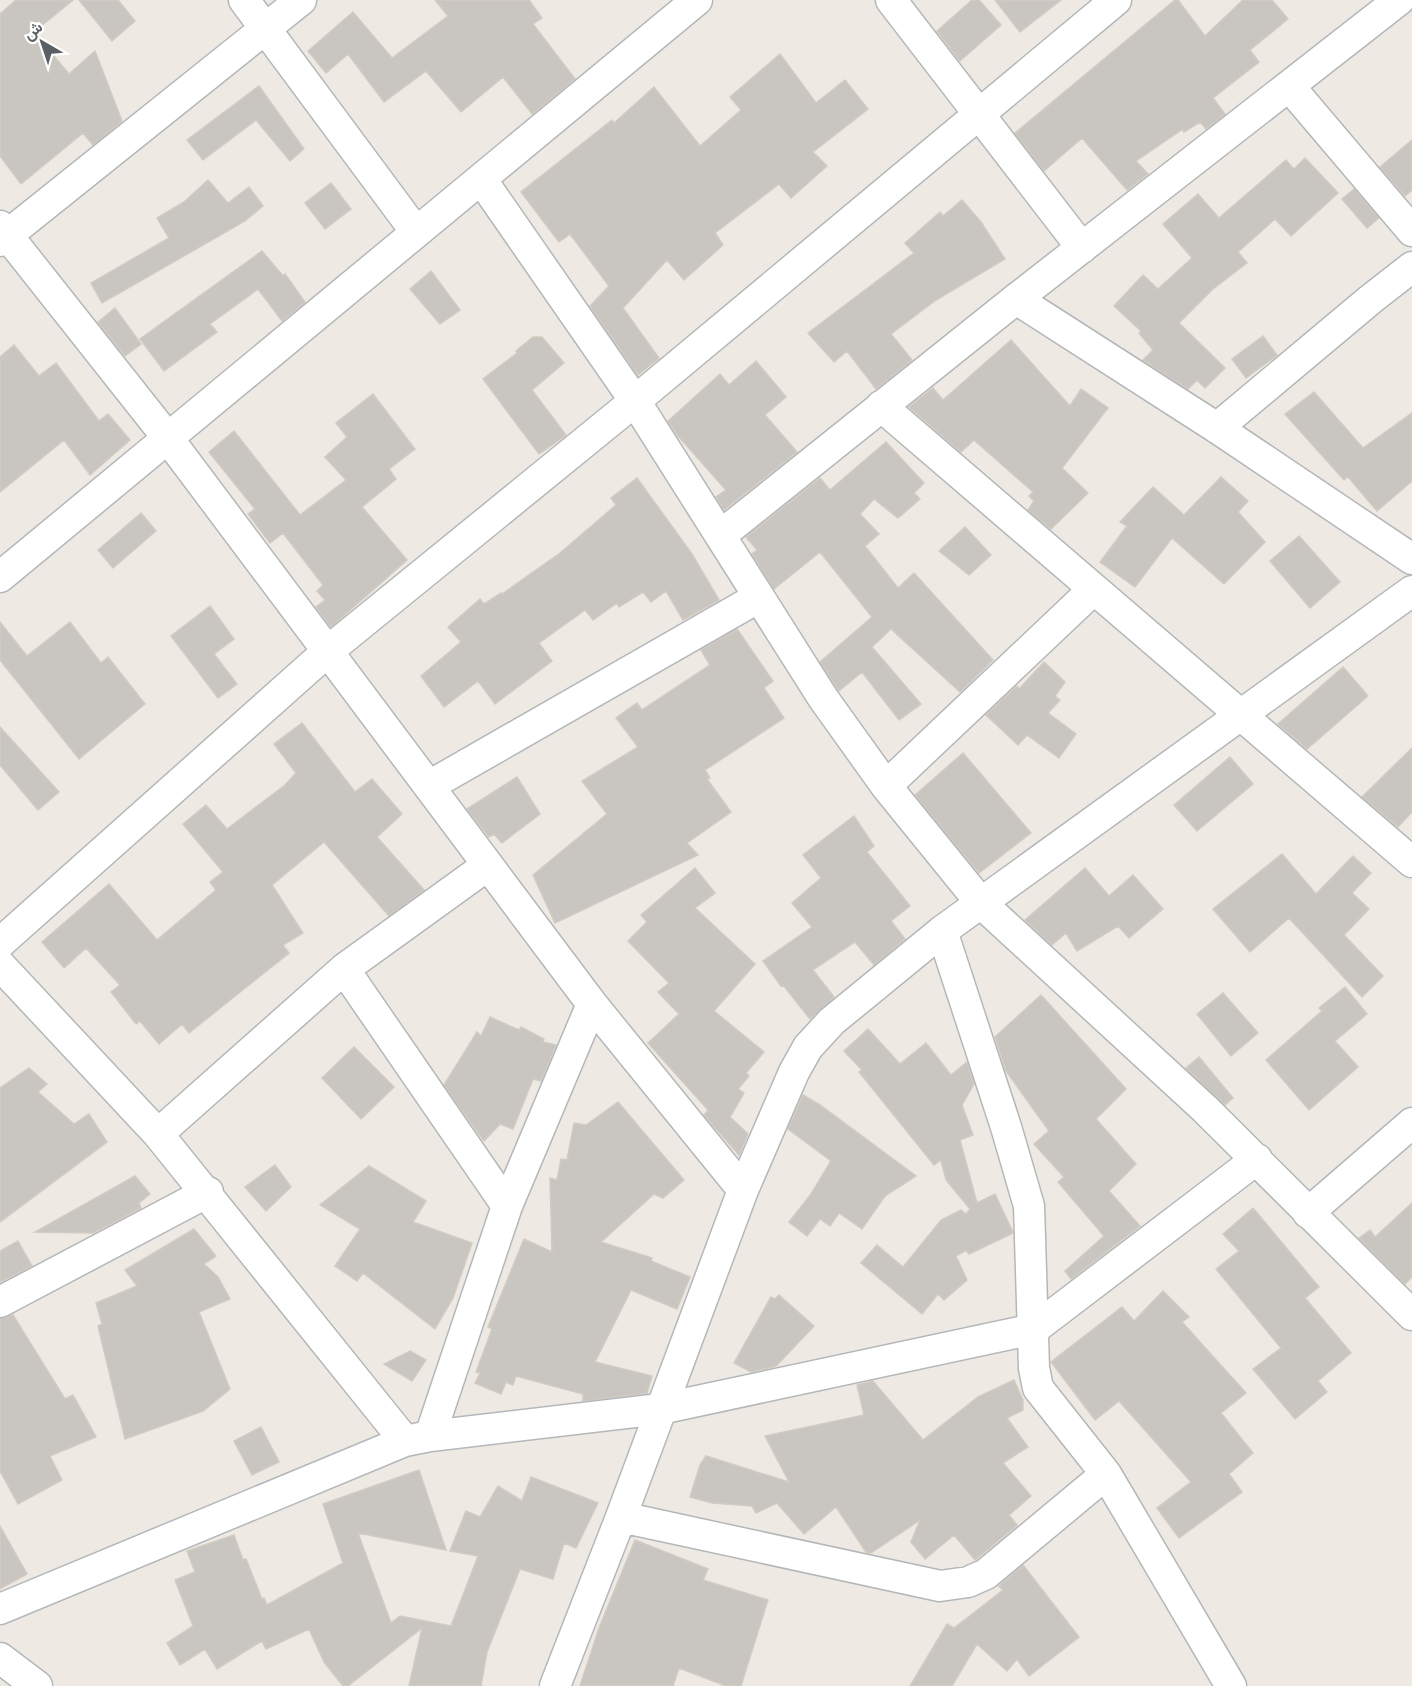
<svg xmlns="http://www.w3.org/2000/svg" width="1412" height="1686" font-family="'Alegreya Sans',Vazirmatn,sans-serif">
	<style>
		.building { fill: #c9c5c1; stroke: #d2cbc2; stroke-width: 1.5 }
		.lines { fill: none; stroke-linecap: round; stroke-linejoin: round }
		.minor-casing { stroke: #b4b7ba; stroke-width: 33 }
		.minor { stroke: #fff; stroke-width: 30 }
	</style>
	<rect width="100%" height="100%" fill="#eeeae3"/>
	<path class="building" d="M16 0H73L34 32 69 74 95 51 122 121 93 145 83 133 21 184 0 156V14Z
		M79 0H118L135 21 112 41Z
		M435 0H529L542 18 533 24 575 79 532 114 503 77 461 112 426 71 384 102 348 54 326 73 308 51 353 12 392 58 448 16Z
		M972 0H979L1001 25 960 61 937 31Z
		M995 0H1061L1020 32Z
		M1175 0H1178L1205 36 1243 0H1272L1288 19 1250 50 1259 62 1213 98 1225 114 1206 129 1200 122 1184 132 1183 129 1136 161 1148 174 1127 190 1082 138 1044 171 1015 133Z
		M780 54 816 103 845 80 868 109 813 152 827 166 791 198 779 184 715 233 723 245 684 280 667 260 623 308 659 358 638 375 590 306 609 286 570 234 559 242 521 192 612 120 614 123 654 87 700 146 741 110 730 97Z
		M259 86 304 149 290 161 256 120 203 160 187 140Z
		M1412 140V190L1405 196 1380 167Z
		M1305 158 1338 193 1291 236 1275 219 1238 252 1247 263 1213 289 1179 323 1225 368 1205 388 1197 380 1188 389 1143 360 1153 350 1139 333 1141 331 1114 306 1143 275 1158 289 1192 258 1163 224 1198 194 1219 218 1286 160 1294 169Z
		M208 180 228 203 249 187 263 206 245 221 102 303 91 283 169 238 157 218 184 202Z
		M331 183 351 209 325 229 305 203Z
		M1354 189 1379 218 1367 228 1342 199Z
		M962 200 981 222 1005 259 936 300 891 334 912 360 876 389 847 351 834 362 808 333 914 253 905 243 940 212 943 216Z
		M262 251 283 276 285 274 305 302 282 321 258 289 210 324 217 332 164 371 140 339Z
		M431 271 460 310 440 324 410 289Z
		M115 308 141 344 125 356 98 322Z
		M1263 336 1277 355 1246 378 1232 359Z
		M533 337H542L564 363 532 390 566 435 539 454 483 379 517 353 516 351Z
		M1011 340 1070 406 1081 389 1108 408 1062 468 1088 493 1051 529 1028 510 1034 501 1029 496 1033 492 974 440 961 452 909 407 933 388 943 400Z
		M14 345 39 376 56 363 99 421 108 414 130 440 90 475 64 440 0 492V357Z
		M756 361 786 397 765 415 797 452 724 510 716 497 726 490 678 436 668 421 720 374 729 385Z
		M1314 392 1363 448 1412 413V481L1377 511 1348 477 1344 480 1285 414Z
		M373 394 415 449 389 469 396 479 362 507 407 560 331 627 316 607 325 600 317 591 323 585 283 533 270 543 248 514 255 509 209 452 234 431 300 515 346 480 325 457 347 437 336 423Z
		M886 442 924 483 914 493 920 499 898 518 874 499 860 514 879 534 865 546 898 588 914 573 993 660 960 692 891 629 872 647 921 704 899 720 862 672 839 691 820 662 872 617 820 552 774 589 752 554 757 550 746 537 820 478 830 490Z
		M1221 477 1248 501 1238 512 1265 542 1224 584 1172 538 1135 587 1100 562 1127 526 1120 522 1153 487 1184 515Z
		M637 478 692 554 719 600 683 620 666 591 651 602 643 592 619 607 617 603 593 620 585 610 539 643 552 661 495 704 478 681 444 707 421 676 461 642 448 627 480 599 484 604 501 593 502 594 560 553 616 505 611 498Z
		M141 513 156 531 113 568 98 550Z
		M965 527 991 555 969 575 939 551Z
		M1299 536 1340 582 1310 608 1270 561Z
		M210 606 234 639 214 654 237 684 218 698 171 636Z
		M0 622 27 656 70 622 101 663 108 657 145 704 79 759 0 660Z
		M737 629 773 681 764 688 784 718 705 770 710 778 707 779 731 812 687 843 698 855 555 923 533 875 607 814 582 781 638 747 616 718 637 703 642 710 710 665 701 650Z
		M1044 662 1065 682 1055 696 1060 700 1048 713 1076 734 1059 758 1027 735 1018 745 986 715 1017 686 1019 689Z
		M1343 667 1368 696 1307 749 1278 724Z
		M302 723 355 792 372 779 402 814 377 837 424 890 389 916 324 842 272 885 303 933 283 945 289 953 189 1033 182 1024 159 1044 140 1021 136 1024 111 992 120 985 86 948 64 968 42 942 109 884 157 940 216 890 210 882 223 872 183 824 206 805 227 829 285 785 296 773 274 744Z
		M0 727 59 792 38 810 0 765Z
		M1412 748V812L1398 827 1362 797Z
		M963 753 1031 833 979 873 915 795Z
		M1230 757 1253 784 1197 831 1174 805Z
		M517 777 540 814 502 843 494 834 489 837 467 809Z
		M854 816 874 846 867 852 910 906 891 921 905 939 874 965 855 942 813 970 834 997 810 1019 783 985 781 986 763 961 812 927 792 903 821 878 803 855Z
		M1282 854 1316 894 1353 856 1371 873 1352 893 1369 909 1344 935 1383 976 1362 997 1289 918 1250 952 1213 909Z
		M695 868 715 893 695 908 755 964 714 1011 764 1052 746 1073 749 1076 738 1089 744 1093 730 1117 748 1134 739 1155 704 1115 708 1110 648 1043 679 1014 658 992 669 983 628 941 647 922 641 915Z
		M1085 868 1109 896 1133 875 1163 909 1129 938 1118 926 1077 951 1066 933 1052 945 1025 920Z
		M1345 987 1367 1014 1335 1041 1358 1067 1309 1110 1266 1060 1322 1011 1319 1008Z
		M1223 993 1258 1033 1231 1056 1197 1014Z
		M1041 995 1126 1089 1096 1119 1136 1164 1109 1191 1140 1226 1071 1279 1065 1271 1104 1236 1058 1182 1064 1177 1034 1144 1049 1131 1006 1071 995 1037Z
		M490 1017 519 1030 521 1027 544 1039 543 1042 556 1045 541 1081 533 1079 513 1129 500 1124 484 1141 444 1085 477 1032 481 1036Z
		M868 1029 900 1064 926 1043 951 1075 967 1062 974 1084 962 1105 973 1135 960 1140 977 1203 995 1194 1012 1230 1013 1233 969 1254 966 1250 956 1256 967 1280 944 1300 938 1294 922 1314 861 1263 877 1245 903 1267 941 1220 961 1210 966 1214 970 1209 946 1180 941 1160 934 1165 859 1072 862 1070 844 1051Z
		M354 1047 394 1087 361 1119 322 1078Z
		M1199 1057 1233 1098 1225 1105 1186 1068Z
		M29 1068 47 1084 38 1092 74 1124 89 1114 107 1142 0 1222V1088Z
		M803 1095 820 1105 916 1176 885 1196 862 1229 839 1213 830 1226 820 1219 807 1236 789 1222 811 1194 831 1161 788 1129Z
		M618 1102 684 1180 663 1198 654 1194 601 1242 652 1258 651 1261 690 1277 677 1309 631 1290 595 1362 652 1376 647 1393 583 1401V1394L516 1376 513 1385 506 1382 501 1394 475 1383 480 1373 476 1372 492 1329 488 1327 524 1239 552 1252 550 1178 557 1180 561 1159 567 1160 574 1123 586 1125Z
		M275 1165 291 1187 266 1211 245 1187Z
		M369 1166 426 1201 413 1222 472 1243 453 1298 435 1329 363 1273 357 1281 335 1266 360 1229 320 1205Z
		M135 1176 150 1194 139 1203 141 1208 93 1233 35 1232Z
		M1412 1203V1277L1405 1284 1359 1238 1370 1230 1375 1237Z
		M1253 1208 1319 1287 1305 1298 1351 1353 1318 1381 1327 1392 1295 1419 1253 1369 1281 1348 1216 1269 1239 1251 1223 1234Z
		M194 1229 216 1256 204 1264 218 1277 230 1299 199 1312 230 1389 203 1411 125 1439 98 1326 102 1324 96 1303 137 1286 125 1270Z
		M18 1241 32 1266 0 1282V1251Z
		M1163 1291 1189 1317 1182 1322 1246 1393 1221 1413 1253 1453 1229 1474 1242 1492 1179 1538 1157 1508 1191 1482 1119 1401 1095 1420 1051 1362 1122 1307 1134 1321Z
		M779 1295 814 1326 776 1366 751 1372 734 1363 771 1297 775 1299Z
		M13 1315 65 1399 73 1395 96 1437 50 1456 62 1480 18 1504 0 1471V1319Z
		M410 1351 426 1360 412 1381 384 1364Z
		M1014 1380 1023 1400V1410L1007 1418 1028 1447 1003 1463 1031 1496 1009 1515 1017 1525 975 1560 954 1535 925 1559 911 1542 920 1520 871 1553 866 1552 836 1507 804 1534 777 1503 756 1513 752 1506 712 1503 690 1497 700 1465 706 1456 789 1482 765 1436 864 1415 857 1385 873 1381 923 1440 978 1397Z
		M261 1427 279 1462 252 1475 234 1441Z
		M419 1470 446 1550 358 1533 391 1623 400 1616 451 1626 478 1556 450 1551 466 1511 480 1517 498 1486 522 1501 531 1477 598 1503 576 1548 564 1543 553 1579 520 1569 487 1652 481 1686H409L422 1628 348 1686H343L324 1662 309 1629 266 1649 262 1641 217 1669 205 1649 180 1665 167 1643 193 1626 175 1580 195 1572 187 1551 234 1535 243 1560 246 1559 262 1599 264 1598 267 1605 343 1563 323 1504Z
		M0 1526 27 1574 0 1589Z
		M635 1540 708 1569 703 1580 768 1600 741 1686H726L679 1668 673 1686H580L599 1628Z
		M1023 1565 1079 1637 1029 1676 1017 1659 1007 1671 977 1644 952 1686H910L947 1624 954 1628 1003 1590 999 1586Z"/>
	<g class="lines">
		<defs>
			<path id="minor" d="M244 0 416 232
				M891 0 1082 248
				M1289 86 1412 231
				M481 179 635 401 823 698 886 786 981 903 1205 1109 1412 1315
				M0 226 167 437 592 1004 743 1190
				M0 241 301 0
				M1016 299 1217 428 1412 559
				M881 406 1412 862
				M1217 428 1371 299 1412 267
				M721 535 1016 299 1399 0
				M0 577 697 0
				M429 786 759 597
				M886 786 1094 589
				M942 931 1006 1127 1029 1206 1034 1368 1038 1388 1106 1474 1231 1686
				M0 943 328 651 635 401 1116 0
				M0 965 158 1134 405 1441
				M344 969 507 1206
				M158 1134 344 969 488 865
				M1308 1213 1412 1123
				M0 1302 208 1192
				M430 1436 507 1206 592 1004
				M621 1517 940 1586 968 1582 986 1574 1106 1474
				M0 1609 405 1441 430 1436 660 1409 1034 1329 1257 1159
				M0 1658 37 1686
				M555 1686 621 1517 743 1190 794 1072 808 1047 832 1021 942 931 1412 591"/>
		</defs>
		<use href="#minor" class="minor-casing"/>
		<use href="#minor" class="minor"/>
	</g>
	<g transform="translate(42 42) rotate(321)" stroke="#ffffff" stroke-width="4.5" paint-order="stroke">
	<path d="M0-4.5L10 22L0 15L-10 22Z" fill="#5b6064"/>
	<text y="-9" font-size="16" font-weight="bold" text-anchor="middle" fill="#5b6064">ش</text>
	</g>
</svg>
